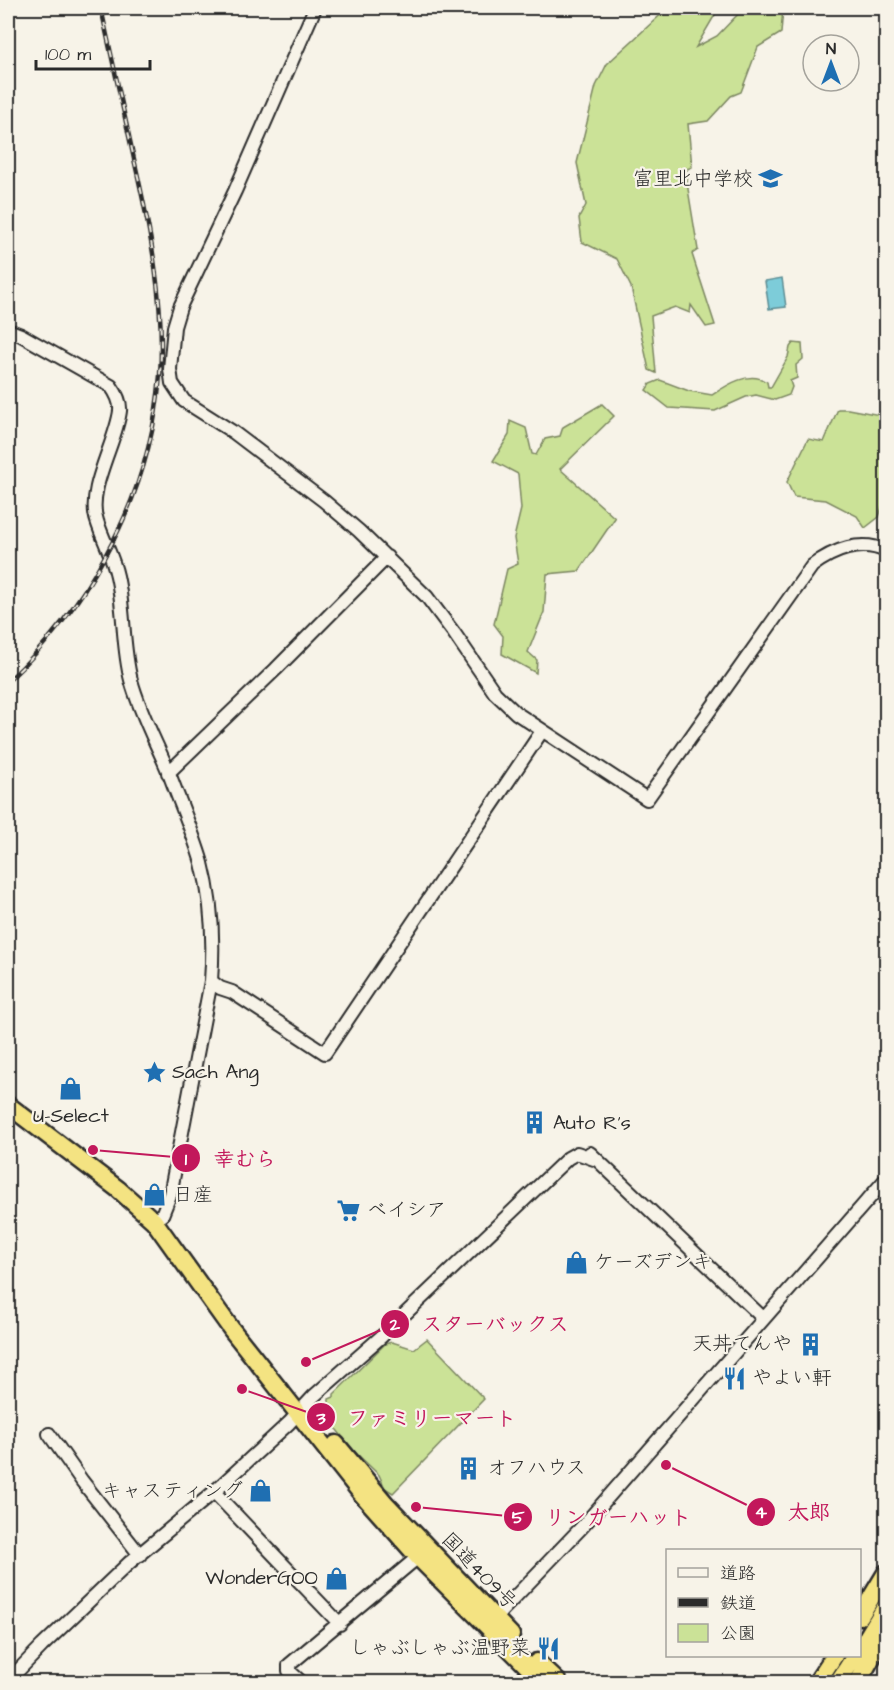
<svg xmlns="http://www.w3.org/2000/svg" width="894" height="1690" font-family="'Architects Daughter','Klee One',sans-serif">
	<style>
		.green { fill: #cbe297; stroke: #7b8661; stroke-width: 1.5 }
		.water { fill: #7dccd9; stroke: #5c8c93; stroke-width: 1.5 }
		.lines { fill: none; stroke-linecap: round; stroke-linejoin: round }
		.minor-casing { stroke: #2b2b2b; stroke-width: 16 }
		.highway-casing { stroke: #2b2b2b; stroke-width: 21 }
		.minor { stroke: #f7f3e8; stroke-width: 12 }
		.highway { stroke: #f4e382; stroke-width: 16 }
		.rail-casing { stroke: #2b2b2b; stroke-width: 4.5 }
		.rail { stroke: #f7f3e8; stroke-width: 2; stroke-dasharray: 7; stroke-linecap: butt }
		.labels { text-anchor: middle; dominant-baseline: central; stroke-width: 4.5; stroke-linejoin: round; paint-order: stroke }
		.poi-label { font-size: 20px; fill: #2b2b2b; stroke: #f7f3e8; text-anchor: start }
		.street-label { font-size: 20px; fill: #2b2b2b; stroke: #f7f3e8 }
		.leader { fill: none; stroke: #c2185b; stroke-width: 2 }
		.callout-dot { fill: #c2185b; stroke: #f7f3e8; stroke-width: 2 }
		.mark-label { font-size: 18px; text-anchor: middle; font-weight: bold; fill: #fff }
		.callout-label { font-size: 21px; text-anchor: middle; font-weight: bold; fill: #c2185b; stroke: #f7f3e8; stroke-width: 4.5; stroke-linejoin: round; paint-order: stroke }
	</style>
	<rect width="100%" height="100%" fill="#f7f3e8"/>
	<filter id="ink" filterUnits="userSpaceOnUse"><feTurbulence type="fractalNoise" baseFrequency=".0167" numOctaves="2"/><feDisplacementMap in="SourceGraphic" scale="12" xChannelSelector="R" yChannelSelector="G"/><feConvolveMatrix kernelMatrix="1 2 1 2 8 2 1 2 1" color-interpolation-filters="sRGB"/></filter>
	<g filter="url(#ink)">
		<path class="green" d="M668 8H719L696 47 717 36 742 10H749L750 8H783L781 33 758 47 741 92 731 96 708 121 688 124 692 167 687 169 688 189 698 250 692 254 715 325 706 327 691 305 690 313 675 307 651 316 656 373 649 370 631 287 617 259 582 242 579 218 586 205 577 163 596 86 607 64Z
			M793 343 802 344 803 359 796 365 797 378 790 381 792 387 789 395 775 400 756 395 746 397 715 411 669 408 646 390 650 384 660 380 689 391 712 395C727 385 749 370 767 382L768 387H771L788 357 790 347Z
			M602 404 614 416 560 469 615 518 579 571 547 574 544 612 528 652 537 660 536 673 502 654 503 636 494 624 507 569 518 564 514 538 521 509 518 474 493 461 509 435 510 421 526 428 532 454 536 455 545 439 560 436 563 427Z
			M838 409H848L886 416V495L879 517 865 528 857 516 826 500 794 497 787 482 808 439 824 442Z
			M427 1339 484 1399 393 1493 385 1488 379 1475 354 1451 328 1419 329 1399 334 1397V1394L385 1344 392 1342 414 1349Z"/>
		<path class="water" d="M782 278 786 307 769 309 765 281Z"/>
		<g class="lines">
			<defs>
				<path id="minor" d="M315 8 235 191 180 307 174 327 170 369 172 383 184 401 233 432 324 501 359 531 427 597 454 633 495 693 516 713 647 799 812 566C833 550 861 539 886 551
					M8 330 21 335 111 386C116 393 121 401 120 411 116 443 86 490 97 521 103 540 113 557 117 576 125 611 122 646 131 680 140 713 156 742 169 773 180 803 193 832 202 863 212 901 214 942 211 981L170 1195 162 1215 154 1221
					M168 773 276 669 387 557
					M211 981 220 988 232 992 325 1053 542 731
					M590 1153 763 1318
					M49 1434 82 1481 140 1555
					M214 1492 340 1624
					M490 1623 582 1527 886 1179
					M8 1681 42 1646 129 1563 214 1492 289 1423 314 1396 382 1336 568 1158 577 1153 594 1159
					M301 1682 289 1671V1665L418 1557"/>
				<path id="highway" d="M8 1105 118 1189 154 1221 232 1330 361 1493 418 1557 543 1682
					M336 1444 385 1503 511 1635
					M860 1616 886 1573
					M860 1649 886 1606
					M537 1662 558 1682
					M817 1682 834 1656
					M838 1682 855 1656
					M858 1682 886 1632"/>
			</defs>
			<use href="#minor" class="minor-casing"/>
			<use href="#highway" class="highway-casing"/>
			<use href="#minor" class="minor"/>
			<use href="#highway" class="highway"/>
			<defs>
				<path id="rail" d="M8 681C48 644 79 604 105 556 136 501 155 438 160 375 165 302 150 229 134 159 123 108 112 58 101 8"/>
			</defs>
			<use href="#rail" class="rail-casing"/>
			<use href="#rail" class="rail"/>
		</g>
	</g>
	<defs>
		<symbol id="school-bare" viewBox="-9 -9 18 18"><path d="M0-5L7-2L0 1L-7-2ZM-4 1L0 2.5L4 1V4Q0 6-4 4Z" fill="#1f6fb2" stroke="#f7f3e8" stroke-width="2.5" paint-order="stroke"/></symbol>
		<symbol id="sight-bare" viewBox="-9 -9 18 18"><path d="M0-6L1.8-2.2L6-1.7L2.9 1.2L3.7 5.4L0 3.3L-3.7 5.4L-2.9 1.2L-6-1.7L-1.8-2.2Z" fill="#1f6fb2" stroke="#f7f3e8" stroke-width="2.5" paint-order="stroke"/></symbol>
		<symbol id="shop-bare" viewBox="-9 -9 18 18"><path d="M-5-2.5h2.3a2.7 3.5 0 0 1 5.4 0H5L5.5 6h-11ZM-1.5-2.5h3a1.5 2.3 0 0 0-3 0Z" fill="#1f6fb2" stroke="#f7f3e8" stroke-width="2.5" paint-order="stroke"/></symbol>
		<symbol id="building-bare" viewBox="-9 -9 18 18"><path d="M-4-6H4V6H1V3H-1V6H-4ZM-2.5-4.3h1.7v1.8h-1.7ZM.8-4.3h1.7v1.8H.8ZM-2.5-1h1.7V.8h-1.7ZM.8-1h1.7V.8H.8Z" fill="#1f6fb2" stroke="#f7f3e8" stroke-width="2.5" paint-order="stroke"/></symbol>
		<symbol id="supermarket-bare" viewBox="-9 -9 18 18"><path d="M-6-5.5h2.5l.6 2H6L4.5 2H-2.5L-4.4-4H-6ZM-1.5 3.2a1.3 1.3 0 1 0 .1 0ZM3 3.2a1.3 1.3 0 1 0 .1 0Z" fill="#1f6fb2" stroke="#f7f3e8" stroke-width="2.5" paint-order="stroke"/></symbol>
		<symbol id="restaurant-bare" viewBox="-9 -9 18 18"><path d="M-5-6h1v4h1v-4h1v4h1v-4h1v5L-1.5 .5V6h-2V.5L-5-1ZM5-6V6H3V1.5H1.5Q1.5-4 5-6Z" fill="#1f6fb2" stroke="#f7f3e8" stroke-width="2.5" paint-order="stroke"/></symbol>
	</defs>
	<g fill-rule="evenodd">
		<use href="#school-bare" x="754" y="162" width="33" height="33"/>
		<use href="#sight-bare" x="138" y="1056" width="33" height="33"/>
		<use href="#shop-bare" x="54" y="1072" width="33" height="33"/>
		<use href="#building-bare" x="518" y="1106" width="33" height="33"/>
		<use href="#shop-bare" x="138" y="1178" width="33" height="33"/>
		<use href="#supermarket-bare" x="332" y="1194" width="33" height="33"/>
		<use href="#shop-bare" x="560" y="1246" width="33" height="33"/>
		<use href="#building-bare" x="794" y="1328" width="33" height="33"/>
		<use href="#restaurant-bare" x="718" y="1362" width="33" height="33"/>
		<use href="#building-bare" x="452" y="1452" width="33" height="33"/>
		<use href="#shop-bare" x="244" y="1474" width="33" height="33"/>
		<use href="#shop-bare" x="320" y="1562" width="33" height="33"/>
		<use href="#restaurant-bare" x="532" y="1632" width="33" height="33"/>
	</g>
	<g class="labels">
		<g class="poi-label">
			<text x="753" y="179" text-anchor="end">富里北中学校</text>
			<text x="172" y="1072">Sach Ang</text>
			<text x="71" y="1116" text-anchor="middle">U-Select</text>
			<text x="553" y="1123">Auto R's</text>
			<text x="173" y="1195">日産</text>
			<text x="367" y="1210">ベイシア</text>
			<text x="594" y="1262">ケーズデンキ</text>
			<text x="792" y="1344" text-anchor="end">天丼てんや</text>
			<text x="752" y="1378">やよい軒</text>
			<text x="487" y="1468">オフハウス</text>
			<text x="243" y="1491" text-anchor="end">キャスティング</text>
			<text x="318" y="1578" text-anchor="end">WonderGOO</text>
			<text x="530" y="1648" text-anchor="end">しゃぶしゃぶ温野菜</text>
		</g>
		<g class="street-label">
			<text transform="translate(479 1571) rotate(46)">国道409号</text>
		</g>
	</g>
	<path class="leader" d="M93 1150L186 1158M306 1362L395 1324M242 1389L321 1417M666 1465L761 1512M416 1507L518 1517"/>
	<g class="callout-dot">
		<circle cx="93" cy="1150" r="6"/>
		<circle cx="306" cy="1362" r="6"/>
		<circle cx="242" cy="1389" r="6"/>
		<circle cx="666" cy="1465" r="6"/>
		<circle cx="416" cy="1507" r="6"/>
		<circle cx="186" cy="1158" r="15"/>
		<circle cx="395" cy="1324" r="15"/>
		<circle cx="321" cy="1417" r="15"/>
		<circle cx="761" cy="1512" r="15"/>
		<circle cx="518" cy="1517" r="15"/>
	</g>
	<g class="mark-label">
		<text x="186" y="1165">1</text>
		<text x="395" y="1330">2</text>
		<text x="321" y="1424">3</text>
		<text x="761" y="1518">4</text>
		<text x="518" y="1523">5</text>
	</g>
	<g class="callout-label">
		<text x="245" y="1166">幸むら</text>
		<text x="495" y="1331">スターバックス</text>
		<text x="432" y="1425">ファミリーマート</text>
		<text x="809" y="1519">太郎</text>
		<text x="618" y="1524">リンガーハット</text>
	</g>
	<rect width="894" height="1690" fill="none" stroke="#f7f3e8" stroke-width="30"/>
	<rect x="15" y="15" width="864" height="1660" fill="none" stroke="#2b2b2b" stroke-width="2" filter="url(#ink)"/>
	<rect x="666" y="1549" width="195" height="108" fill="#f7f3e8" stroke="#a5a39c" stroke-width="1.5"/>
	<rect x="678" y="1568" width="30" height="9" fill="#f7f3e8" stroke="#a5a39c" stroke-width="1.5"/>
	<text x="720" y="1579" font-size="18" fill="#2b2b2b">道路</text>
	<rect x="678" y="1598" width="30" height="9" fill="#2b2b2b" stroke="#a5a39c" stroke-width="1.5"/>
	<text x="720" y="1609" font-size="18" fill="#2b2b2b">鉄道</text>
	<rect x="678" y="1624" width="30" height="18" fill="#cbe297" stroke="#a5a39c" stroke-width="1.5"/>
	<text x="720" y="1639" font-size="18" fill="#2b2b2b">公園</text>
	<g transform="translate(831 63)"><circle r="28" fill="#f7f3e8" stroke="#a5a39c" stroke-width="1.5"/>
	<path d="M0-4.5L10 22L0 15L-10 22Z" fill="#1f6fb2"/>
	<text y="-9" font-size="16" font-weight="bold" text-anchor="middle" fill="#2b2b2b">N</text>
	</g>
	<path d="M36 60v9h114v-9" fill="none" stroke="#2b2b2b" stroke-width="3"/>
	<text x="45" y="60" font-size="18" fill="#2b2b2b" stroke="#f7f3e8" stroke-width="4.5" paint-order="stroke">100 m</text>
</svg>
